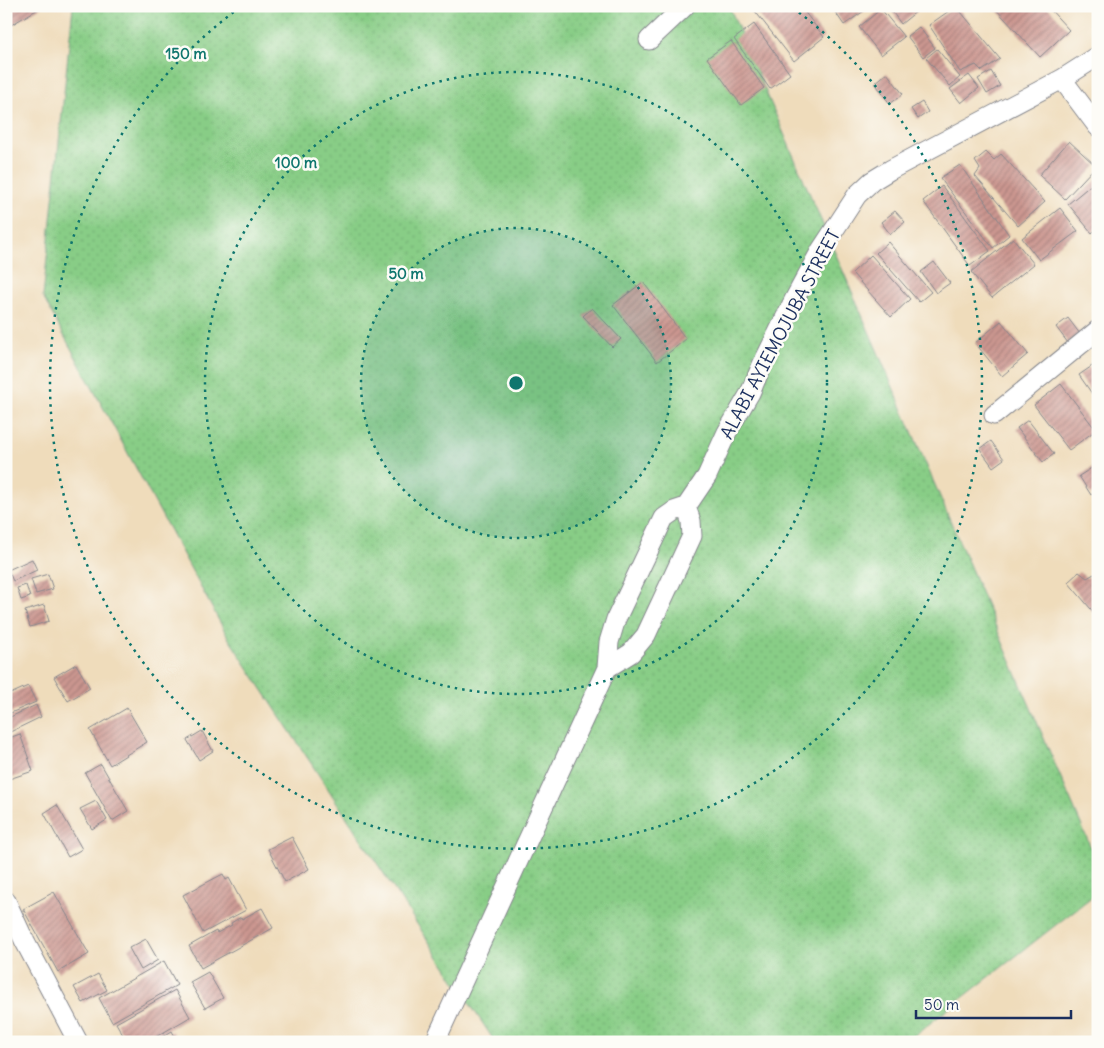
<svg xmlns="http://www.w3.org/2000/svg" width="1104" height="1048" font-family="Delius,sans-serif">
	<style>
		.grass { fill: url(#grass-dots); stroke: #527e72 }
		.building { fill: url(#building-hatch) }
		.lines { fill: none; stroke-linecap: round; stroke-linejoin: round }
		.minor-casing { stroke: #85868c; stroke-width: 21 }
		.minor { stroke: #fff; stroke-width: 19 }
		.ring { fill: none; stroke: #0f766e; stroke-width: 2.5; stroke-dasharray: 2.5 5 }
		.labels { text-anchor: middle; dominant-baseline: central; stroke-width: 5; stroke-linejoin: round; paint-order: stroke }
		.street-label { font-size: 18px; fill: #1b2f5e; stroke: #fdfcf7 }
		.centre { fill: #0f766e; stroke: #fdfcf7; stroke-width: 2.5 }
		.ring-label { font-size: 15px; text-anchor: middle; font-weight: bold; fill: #0f766e; stroke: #fdfcf7; stroke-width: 5; stroke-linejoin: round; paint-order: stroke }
	</style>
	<defs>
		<pattern id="grass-dots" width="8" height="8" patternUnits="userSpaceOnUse" patternTransform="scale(1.25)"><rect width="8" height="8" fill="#88cd86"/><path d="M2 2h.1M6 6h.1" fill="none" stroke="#75b076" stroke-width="1.8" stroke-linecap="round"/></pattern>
		<pattern id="building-hatch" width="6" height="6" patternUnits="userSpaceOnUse" patternTransform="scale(1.25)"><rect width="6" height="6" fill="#cc9790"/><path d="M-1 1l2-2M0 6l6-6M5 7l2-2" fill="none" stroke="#a57c79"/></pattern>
	</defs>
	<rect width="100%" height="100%" fill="#fdfcf7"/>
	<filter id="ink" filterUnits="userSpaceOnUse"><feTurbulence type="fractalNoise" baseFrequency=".02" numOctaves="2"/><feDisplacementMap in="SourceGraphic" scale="10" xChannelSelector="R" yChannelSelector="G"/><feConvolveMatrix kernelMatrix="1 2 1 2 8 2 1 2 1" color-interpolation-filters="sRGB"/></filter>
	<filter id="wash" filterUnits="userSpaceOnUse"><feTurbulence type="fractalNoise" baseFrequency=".0096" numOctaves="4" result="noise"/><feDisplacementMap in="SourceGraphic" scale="20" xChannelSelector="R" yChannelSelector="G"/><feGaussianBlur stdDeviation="1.12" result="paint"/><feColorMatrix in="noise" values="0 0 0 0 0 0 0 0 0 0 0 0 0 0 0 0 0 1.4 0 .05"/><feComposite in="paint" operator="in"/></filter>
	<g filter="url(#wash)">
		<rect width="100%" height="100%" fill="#efdcbb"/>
		<path class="grass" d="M73 6H729L1098 864V892L906 1042H495L229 639 43 297Z"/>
		<g id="blocks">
			<path class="building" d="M6 6H43L6 28Z
				M751 6H800L824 37 794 61Z
				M831 6H871L844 25Z
				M888 6H923L901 24Z
				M956 6 1000 59 982 71 976 65 960 72 929 25Z
				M993 6H1047L1069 30 1040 57Z
				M881 9 904 37 881 55 859 27Z
				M754 24 790 74 770 89 734 39Z
				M919 27 935 48 923 57 907 36Z
				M731 41 764 88 741 105 707 58Z
				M937 49 960 77 950 86 926 58Z
				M991 71 1000 86 987 94 978 79Z
				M887 73 903 94 890 104 875 83Z
				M969 75 979 88 961 103 950 89Z
				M922 102 928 112 918 119 911 109Z
				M1069 141 1096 166 1065 199 1039 175Z
				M986 152 994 160 1001 154 1045 202 1018 226 975 176 980 169 975 161Z
				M960 165 1009 235 993 248 940 178Z
				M1098 179V228L1092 233 1068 204Z
				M942 186 990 251 970 266 923 201Z
				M1060 208 1078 231 1039 260 1022 238Z
				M895 211 905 222 890 234 881 222Z
				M1013 238 1034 264 992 298 971 272Z
				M888 242 931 292 919 302 876 253Z
				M871 255 910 299 891 317 852 273Z
				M934 262 950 283 936 293 921 272Z
				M643 282 686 339 657 362 613 305Z
				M592 308 621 339 612 347 583 316Z
				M1068 318 1080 334 1068 343 1056 327Z
				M1001 321 1028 354 1002 376 975 343Z
				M1098 362V396L1095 398 1079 375Z
				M1061 384 1096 430 1069 450 1034 405Z
				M1028 420 1054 454 1043 462 1017 428Z
				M991 441 1004 459 993 467 980 449Z
				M1098 464V490L1091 495 1079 476Z
				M32 559 37 570 13 581 8 570Z
				M1079 572 1087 578 1094 574 1098 578V613L1096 615 1068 582Z
				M48 574 53 589 36 594 31 579Z
				M26 585 30 597 21 600 17 588Z
				M44 605 49 621 30 627 25 611Z
				M76 664 90 688 68 701 54 677Z
				M28 686 36 702 6 715V696Z
				M36 705 41 717 6 734V719Z
				M127 708 147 742 110 765 90 730Z
				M202 731 213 751 199 760 187 740Z
				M20 734 33 771 6 780V739Z
				M101 764 128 811 112 821 85 773Z
				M96 801 107 820 92 829 80 809Z
				M57 805 82 849 68 857 44 813Z
				M292 837 309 869 285 882 268 849Z
				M223 874 226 880 229 878 246 910 203 933 183 895Z
				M54 892 89 954 58 972 23 909Z
				M262 908 273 928 201 968 189 946 216 931 217 933 232 925 231 923 241 917 242 919Z
				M146 939 158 960 141 970 129 948Z
				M164 961 177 985 112 1022 99 998Z
				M208 972 223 998 205 1008 190 982Z
				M98 974 107 990 83 1003 74 987Z
				M175 990 190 1017 147 1042H127L116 1023Z
				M172 1031 178 1042H154Z"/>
		</g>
	</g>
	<g filter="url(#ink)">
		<use href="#blocks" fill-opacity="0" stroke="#85868c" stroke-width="1"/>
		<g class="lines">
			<defs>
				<path id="minor" d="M649 40 685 6
					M1062 79 1098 127
					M994 415 1098 330
					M686 507 707 476 727 432 750 393 762 365 795 298 821 250 857 195 872 181 890 170 1062 79 1098 56
					M607 668 631 653 646 635 692 536 691 521 686 507
					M6 901 24 940 78 1042
					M435 1042 607 668 609 642 616 619 664 518 674 511 686 507"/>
			</defs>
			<use href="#minor" class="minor-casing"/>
			<use href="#minor" class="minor"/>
		</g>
	</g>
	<circle cx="516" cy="383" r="155" fill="#0f766e" fill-opacity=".12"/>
	<g class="ring">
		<circle cx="516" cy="383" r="155"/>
		<circle cx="516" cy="383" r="311"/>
		<path d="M793 8A466 466 0 1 1 239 8"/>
	</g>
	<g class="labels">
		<g class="street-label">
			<text transform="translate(780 334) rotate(-62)">ALABI AYIEMOJUBA STREET</text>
		</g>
	</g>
	<circle cx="516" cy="383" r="8" class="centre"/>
	<g class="ring-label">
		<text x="186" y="59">150 m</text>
		<text x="296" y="168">100 m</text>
		<text x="406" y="279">50 m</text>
	</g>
	<rect width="1104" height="1048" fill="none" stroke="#fdfcf7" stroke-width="25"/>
	<path d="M916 1010v8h155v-8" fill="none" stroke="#1b2f5e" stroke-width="2.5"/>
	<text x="924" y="1010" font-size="15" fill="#1b2f5e" stroke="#fdfcf7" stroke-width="4" paint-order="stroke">50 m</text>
</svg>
